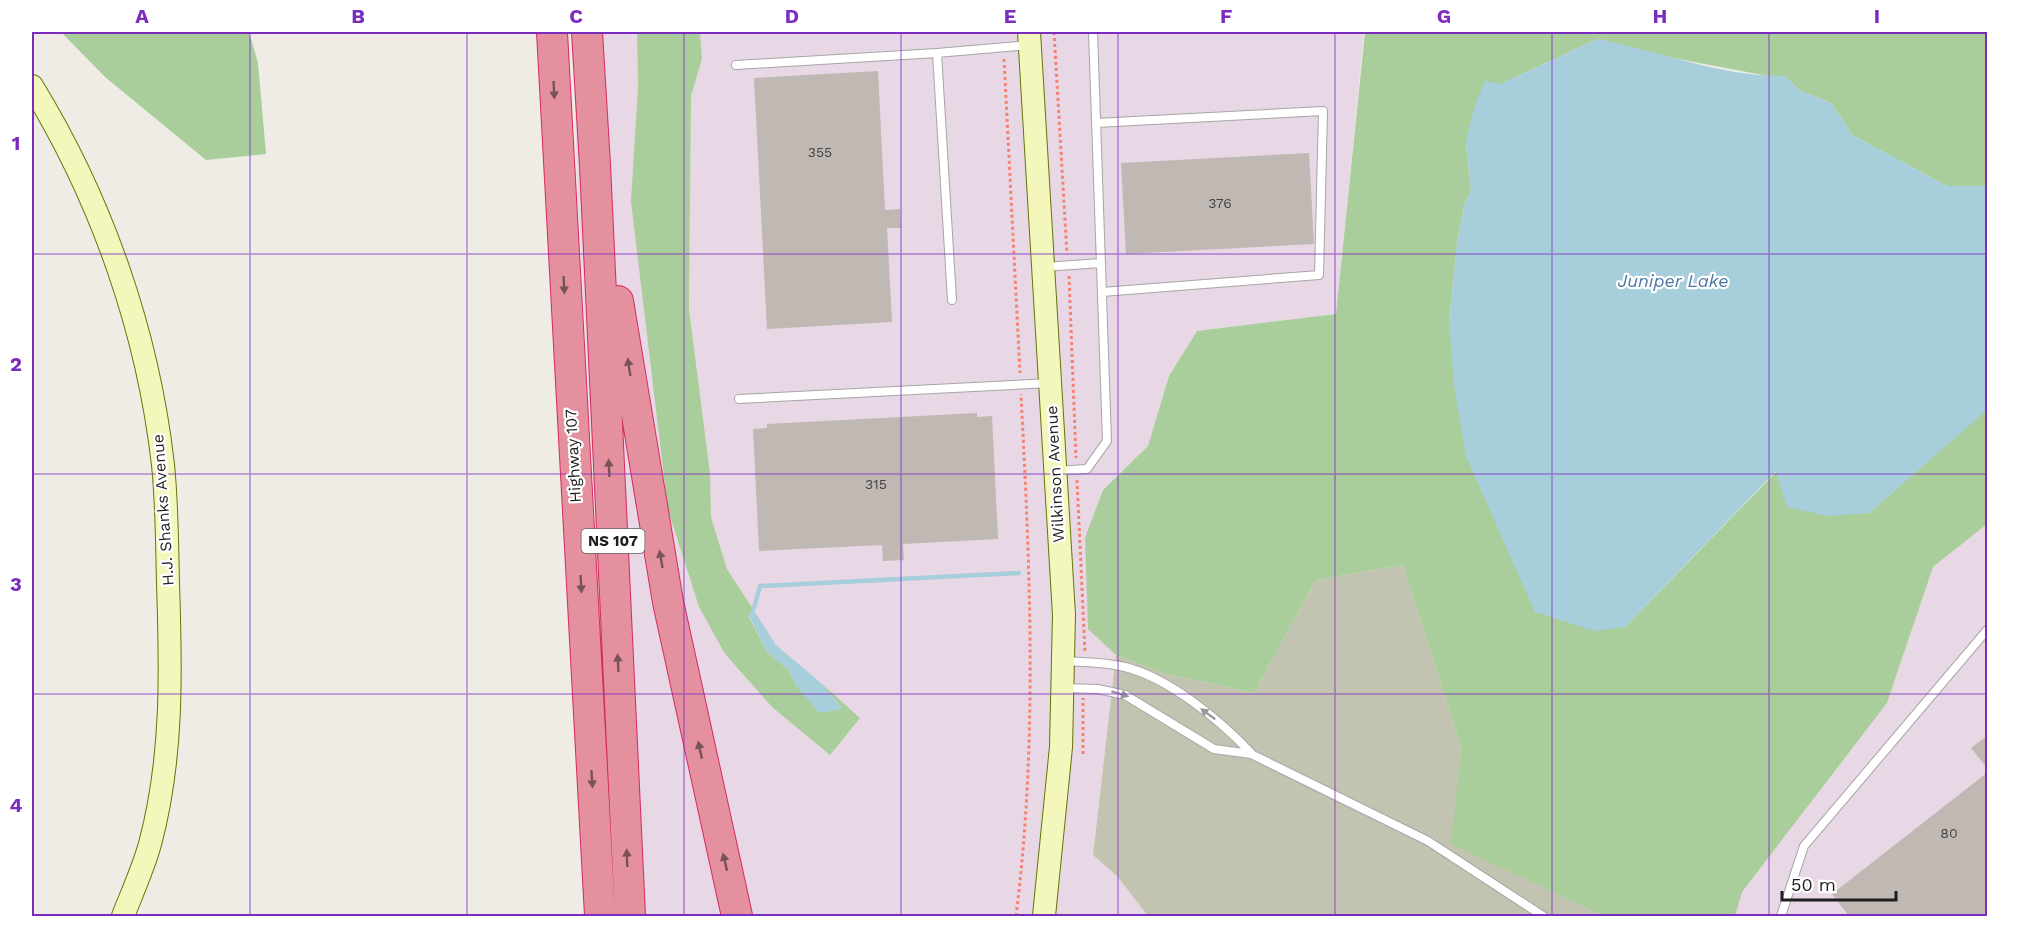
<svg xmlns="http://www.w3.org/2000/svg" width="2019" height="948" font-family="'Work Sans',sans-serif">
	<style>
		.industrial { fill: #e8d7e5 }
		.construction { fill: #c3c3b1 }
		.forest { fill: #a9cd9b }
		.water { fill: #a7cedb }
		.lines { fill: none; stroke-linecap: round; stroke-linejoin: round }
		.stream { stroke: #a7cedb; stroke-width: 4.5 }
		.building { fill: #c0b8b2 }
		.lane-casing { stroke: #a6a6a6; stroke-width: 10 }
		.secondary-casing { stroke: #657309; stroke-width: 24 }
		.highway-casing { stroke: #d42b62; stroke-width: 32 }
		.path { stroke: #f58171; stroke-width: 3; stroke-dasharray: 3 3; stroke-linecap: butt }
		.lane { stroke: #fff; stroke-width: 8 }
		.secondary { stroke: #f3f7bb; stroke-width: 22 }
		.highway { stroke: #e4909e; stroke-width: 30 }
		.oneway { fill: #785258 }
		.oneway2 { fill: #9a9a9a }
		.grid { fill: none; stroke: #7b2cbf; stroke-width: 1.5; stroke-opacity: 0.55 }
		.labels { text-anchor: middle; dominant-baseline: central; stroke-width: 4.5; stroke-linejoin: round; paint-order: stroke }
		.number-label { font-size: 14px; fill: #474544 }
		.shield { fill: #fff; stroke: #626262; stroke-width: 1.5 }
		.shield-label { font-size: 15px; font-weight: bold; fill: #1f1f1f }
		.street-label { font-size: 16px; fill: #1f1f1f; stroke: #fff }
		.water-label { font-size: 18px; font-style: italic; fill: #4b76a3; stroke: #fff }
		.neatline { fill: none; stroke: #7b2cbf; stroke-width: 2 }
		.grid-label { font-size: 20px; text-anchor: middle; font-weight: bold; fill: #7b2cbf }
	</style>
	<rect width="100%" height="100%" fill="#efece5"/>
	<path class="industrial" d="M573 32H637L638 87 668 510 699 607 725 654 772 707 860 718 776 645 727 569 711 517 710 473 689 309 691 96 702 59 700 32H1364L1336 314 1197 331 1169 376 1148 446 1103 490 1088 628 1116 655 1093 854 1117 876 1148 916H604L607 738 577 180Z
		M1987 524V916H1735L1742 892 1887 703 1933 567Z"/>
	<path class="construction" d="M1403 565 1461 747 1452 844 1603 916H1148L1117 876 1093 855 1116 655 1162 673 1254 693 1316 580Z"/>
	<path class="forest" d="M61 32H249L258 63 266 154 206 160 105 77Z
		M637 32H700L702 59 691 96 689 309 710 473 711 517 727 569 753 609 749 617 767 652 789 670 797 687 843 709 821 683 860 718 830 755 772 707 725 654 699 607 668 510 631 201 638 87Z
		M1365 32H1987V186H1947L1852 135 1831 103 1799 90 1785 76H1768L1678 59 1597 39 1501 84 1466 141 1471 190 1464 206 1457 244 1449 322 1625 627 1777 471 1869 513 1987 409V524L1933 567 1887 703 1742 892 1735 916H1603L1451 844 1461 747 1403 565 1316 580 1254 693 1162 673 1116 655 1088 629 1085 538 1103 490 1148 446 1169 376 1197 331 1336 314Z"/>
	<path class="water" d="M1597 39C1659 51 1722 77 1785 76L1799 90 1831 103 1852 135 1947 186H1987L1988 409 1869 513 1827 516 1787 507 1776 471 1625 627 1594 631 1535 612 1466 456 1454 384 1449 322 1457 244 1464 206 1471 190 1466 141 1474 108 1485 81 1501 84Z
		M753 609 776 645 821 683 843 709 819 713 797 687 789 670 767 652 749 616Z"/>
	<g class="lines">
		<path class="stream" d="M754 608 760 586 1019 573"/>
	</g>
	<path class="building" d="M878 71 885 210 900 209 901 228H887L892 322 767 329 754 78Z
		M1309 153 1314 244 1126 254 1121 163Z
		M977 413V417L992 416 998 539 903 544 904 560 883 561 882 545 759 551 753 429 767 428V424Z
		M1988 735V769L1971 748Z
		M1988 772V916H1849L1832 894Z"/>
	<g class="lines">
		<defs>
			<path id="lane" d="M937 53 952 300
				M736 65 937 53 1029 45
				M1096 123 1323 111 1319 275 1102 292
				M1044 267 1101 263
				M739 399 1050 383
				M1055 471 1087 469 1107 441 1093 32
				M1064 661C1084 662 1105 662 1125 667 1169 678 1220 720 1251 753
				M1063 688 1098 689 1125 695 1214 749 1251 754 1428 841 1543 916
				M1781 916 1804 846 1988 629"/>
			<path id="secondary" d="M1029 32 1064 615 1061 747 1044 916
				M32 86C102 200 148 332 163 465 167 503 167 544 168 583 171 671 173 758 150 844 143 869 132 893 123 916"/>
			<path id="highway" d="M552 32 600 916
				M587 32 595 165 630 916
				M618 301 668 602 737 916"/>
		</defs>
		<use href="#lane" class="lane-casing"/>
		<use href="#secondary" class="secondary-casing"/>
		<use href="#highway" class="highway-casing"/>
		<path class="path" d="M1054 32 1067 254
			M1004 59 1020 373
			M1069 276 1076 458
			M1077 480 1085 653
			M1083 754V698
			M1016 916C1038 741 1030 570 1021 394"/>
		<use href="#lane" class="lane"/>
		<use href="#secondary" class="secondary"/>
		<use href="#highway" class="highway"/>
	</g>
	<defs><path id="oneway-solid" d="M-6-.8H1V-3.2L6.5 0L1 3.2V.8H-6Z" transform="scale(1.5)"/></defs>
	<g class="oneway">
		<use href="#oneway-solid" transform="translate(554 90) rotate(87)"/>
		<use href="#oneway-solid" transform="translate(564 285) rotate(87)"/>
		<use href="#oneway-solid" transform="translate(629 367) rotate(-99)"/>
		<use href="#oneway-solid" transform="translate(609 468) rotate(-93)"/>
		<use href="#oneway-solid" transform="translate(661 559) rotate(-100)"/>
		<use href="#oneway-solid" transform="translate(581 584) rotate(87)"/>
		<use href="#oneway-solid" transform="translate(618 663) rotate(-93)"/>
		<use href="#oneway-solid" transform="translate(700 750) rotate(-102)"/>
		<use href="#oneway-solid" transform="translate(592 779) rotate(86)"/>
		<use href="#oneway-solid" transform="translate(627 858) rotate(-92)"/>
		<use href="#oneway-solid" transform="translate(725 862) rotate(-103)"/>
	</g>
	<g class="oneway2">
		<use href="#oneway-solid" transform="translate(1120 694) rotate(17)"/>
		<use href="#oneway-solid" transform="translate(1208 714) rotate(-144)"/>
	</g>
	<path class="grid" d="M250 32V916M467 32V916M684 32V916M901 32V916M1118 32V916M1335 32V916M1552 32V916M1769 32V916M32 254H1988M32 474H1988M32 694H1988"/>
	<g class="labels">
		<g class="number-label">
			<text x="820" y="152">355</text>
			<text x="1220" y="203">376</text>
			<text x="876" y="484">315</text>
			<text x="1949" y="833">80</text>
		</g>
		<rect class="shield" x="581.5" y="529" width="63" height="24" rx="4.5"/>
		<g class="shield-label">
			<text x="613" y="541">NS 107</text>
		</g>
		<g class="street-label">
			<text transform="translate(573 456) rotate(-93)">Highway 107</text>
			<text transform="translate(1055 474) rotate(-93)">Wilkinson Avenue</text>
			<text transform="translate(163 510) rotate(-94)">H.J. Shanks Avenue</text>
		</g>
		<g class="water-label">
			<text x="1673" y="280">Juniper Lake</text>
		</g>
	</g>
	<rect width="2019" height="948" fill="none" stroke="#ffffff" stroke-width="66"/>
	<path d="M1782 891v9h114v-9" fill="none" stroke="#1f1f1f" stroke-width="3"/>
	<text x="1791" y="891" font-size="18" fill="#1f1f1f" stroke="#ffffff" stroke-width="4.5" paint-order="stroke">50 m</text>
	<rect x="33" y="33" width="1953" height="882" class="neatline"/>
	<g class="grid-label">
		<text x="142" y="23">A</text>
		<text x="358" y="23">B</text>
		<text x="576" y="23">C</text>
		<text x="792" y="23">D</text>
		<text x="1010" y="23">E</text>
		<text x="1226" y="23">F</text>
		<text x="1444" y="23">G</text>
		<text x="1660" y="23">H</text>
		<text x="1877" y="23">I</text>
		<text x="16" y="150">1</text>
		<text x="16" y="371">2</text>
		<text x="16" y="591">3</text>
		<text x="16" y="812">4</text>
	</g>
</svg>
